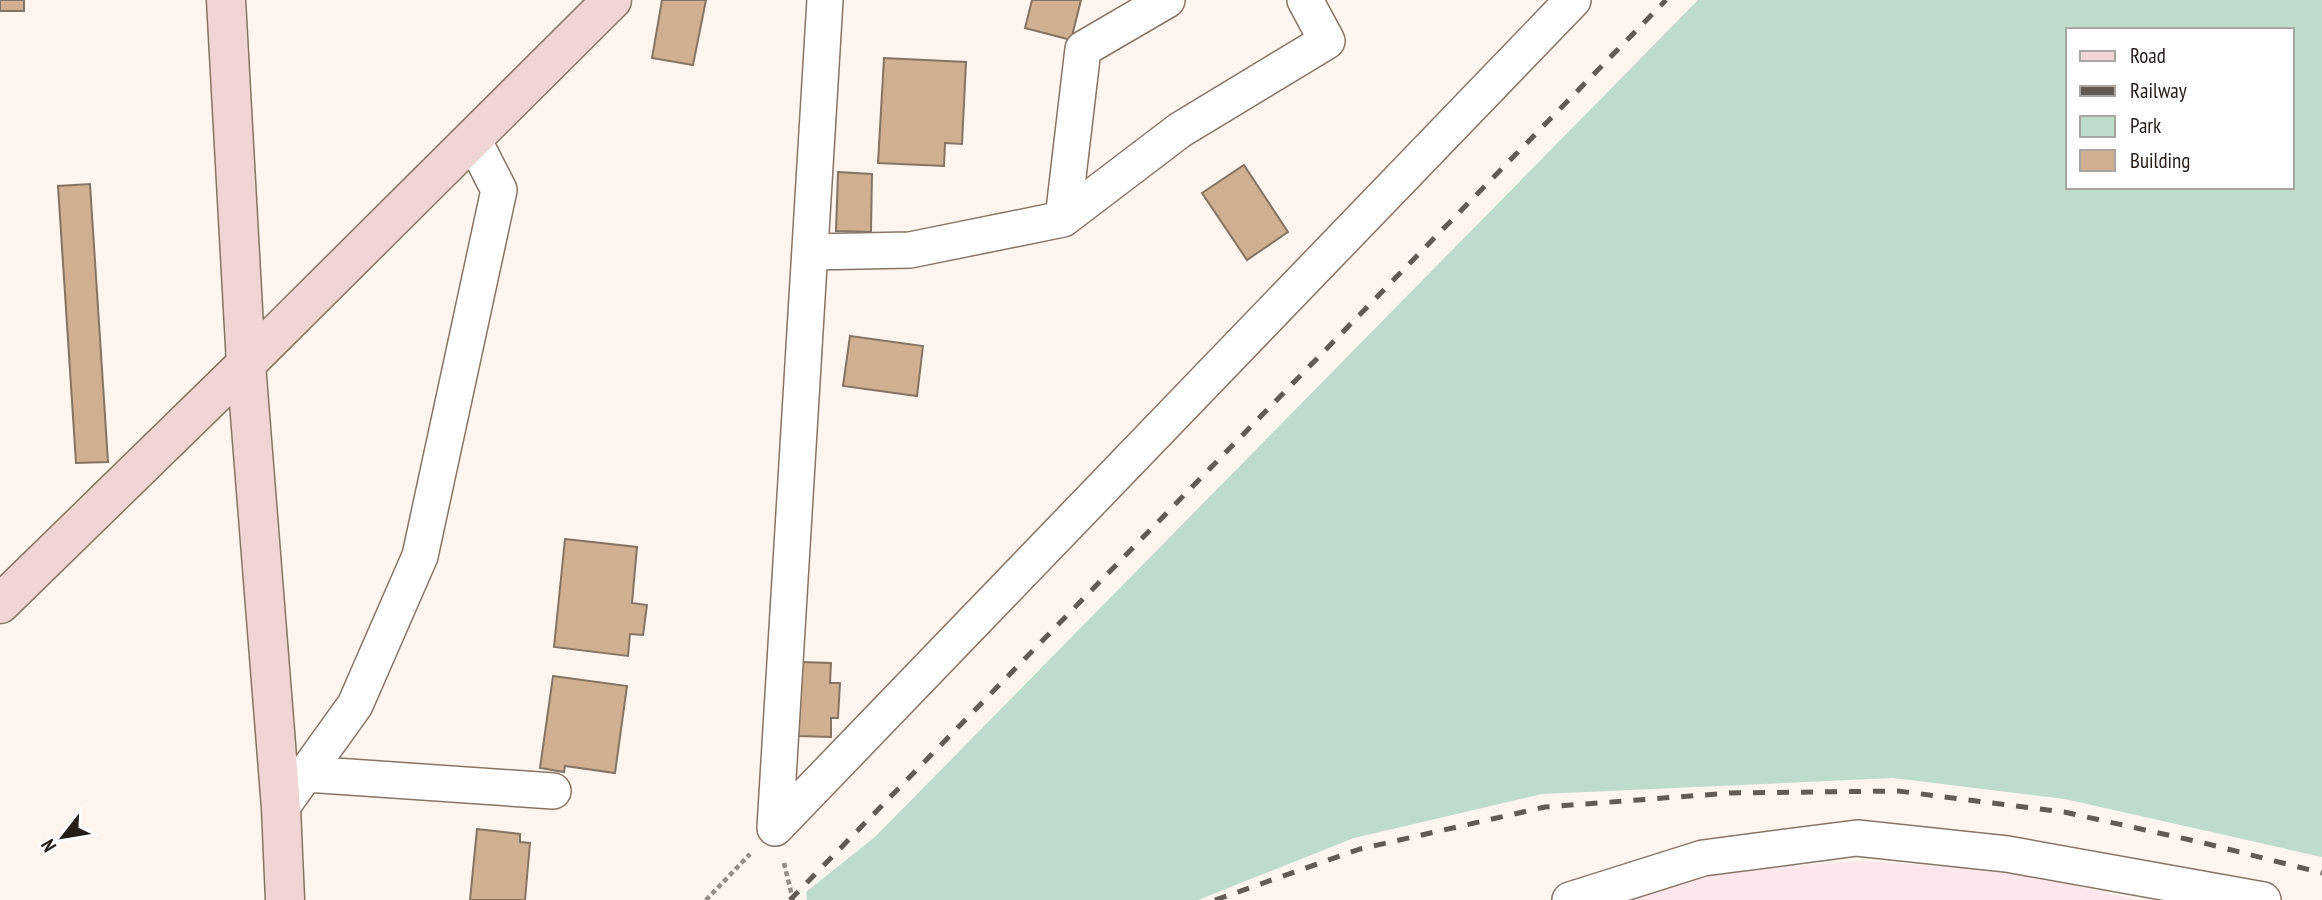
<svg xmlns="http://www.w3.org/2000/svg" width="2322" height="900" font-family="'PT Sans Narrow',sans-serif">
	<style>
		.education { fill: #fde7eb }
		.green { fill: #bddccc; fill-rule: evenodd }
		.building { fill: #d0b090; stroke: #857463; stroke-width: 2 }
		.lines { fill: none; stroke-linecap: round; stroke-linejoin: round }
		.street-casing { stroke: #877465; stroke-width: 38 }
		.secondary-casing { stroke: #877465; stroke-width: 41 }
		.path { stroke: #958c86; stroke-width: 4.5; stroke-dasharray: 5 3.5; stroke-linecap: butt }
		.street { stroke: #fff; stroke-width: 35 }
		.secondary { stroke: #f0d5d4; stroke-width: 38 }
		.rail { stroke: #635a54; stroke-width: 5; stroke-dasharray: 12 12; stroke-linecap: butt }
	</style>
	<rect width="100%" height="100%" fill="#fef5ef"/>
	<path class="education" d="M1865 861 2008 871 2139 900H1619L1713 871Z"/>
	<path class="green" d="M1698 0H2322V857L2065 799 1893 778 1542 794 1354 838 1198 900H807L806 892 876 836ZM2068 30H2292V187H2068Z"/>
	<path class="building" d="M0 0H24V11H0Z
		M662 0H706L693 65 652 58Z
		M1032 0H1081L1071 40 1025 28Z
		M884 58 966 62 962 144 945 143 944 166 878 163Z
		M1244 165 1288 232 1247 260 1202 193Z
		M838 172 872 174 871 232 836 231Z
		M90 184 108 462 76 463 58 186Z
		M850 336 923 346 917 396 843 386Z
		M565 539 637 547 632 603 647 605 643 635 630 634 628 656 554 647Z
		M801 662 831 663 830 683H840L838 718H831V737L798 736Z
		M553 676 627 686 615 773 565 766 564 772 540 768Z
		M477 829 520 834V842L530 843 525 900H470Z"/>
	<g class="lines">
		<defs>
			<path id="street" d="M1063 219 1083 49 1167 0
				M810 252 910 250 1063 219 1180 130 1327 41 1305 0
				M306 774 553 791
				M281 808 355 705 420 556 499 190 473 139
				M775 828 1573 0
				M775 828 825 0
				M1570 900 1703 858 1857 838 2007 854 2263 900"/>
			<path id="secondary" d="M226 0 246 364 281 808 285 900
				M0 604 246 364 612 0"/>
		</defs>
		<use href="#street" class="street-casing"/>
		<use href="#secondary" class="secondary-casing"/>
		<path class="path" d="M784 863 793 900
			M706 900 750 854"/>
		<use href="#street" class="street"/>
		<use href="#secondary" class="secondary"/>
		<path class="rail" d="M790 900 1666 0
			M1215 900 1360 849 1545 807 1730 793 1898 791 2064 812 2204 843 2322 873"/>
	</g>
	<rect x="2066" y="28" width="228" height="161" fill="#ffffff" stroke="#a8a5a2" stroke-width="2"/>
	<rect x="2080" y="51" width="35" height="10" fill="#f0d5d4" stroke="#a8a5a2" stroke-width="2"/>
	<text x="2130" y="63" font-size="21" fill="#251d17">Road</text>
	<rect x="2080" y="86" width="35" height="10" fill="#635a54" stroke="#a8a5a2" stroke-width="2"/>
	<text x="2130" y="98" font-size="21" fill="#251d17">Railway</text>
	<rect x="2080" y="116" width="35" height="21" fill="#bddccc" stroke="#a8a5a2" stroke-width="2"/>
	<text x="2130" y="133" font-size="21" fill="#251d17">Park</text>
	<rect x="2080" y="150" width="35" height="21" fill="#d0b090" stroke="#a8a5a2" stroke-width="2"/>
	<text x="2130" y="168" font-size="21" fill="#251d17">Building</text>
	<g transform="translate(63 837) rotate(239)" stroke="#ffffff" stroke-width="5" paint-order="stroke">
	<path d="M0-5L12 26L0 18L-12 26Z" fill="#251d17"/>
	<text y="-10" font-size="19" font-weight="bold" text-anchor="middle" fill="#251d17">N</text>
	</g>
</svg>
